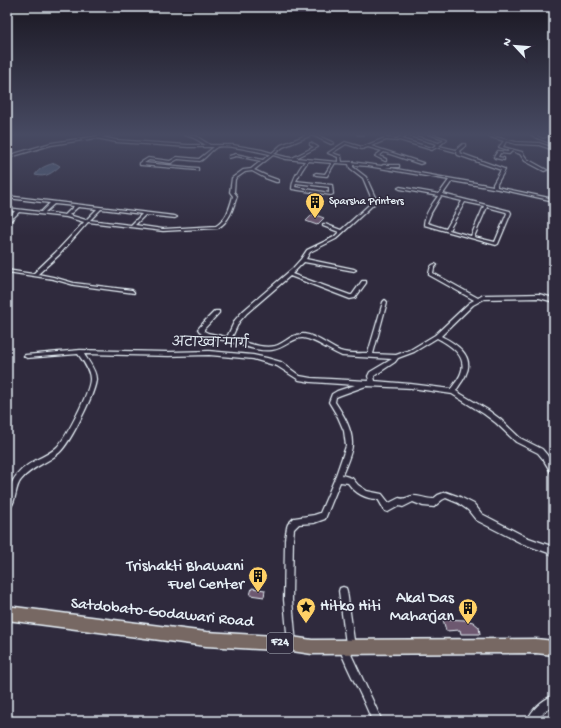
<svg xmlns="http://www.w3.org/2000/svg" width="561" height="728" font-family="'Gochi Hand','Playpen Sans Deva',sans-serif">
	<style>
		.water { fill: #51627c; stroke: #8d9bae }
		.building { fill: #6d5970; stroke: #e8f1f8 }
		.lines { fill: none; stroke-linecap: round; stroke-linejoin: round }
		.street-casing { stroke: #e8f1f8; stroke-width: 2.5 }
		.primary-casing { stroke: #e8f1f8; stroke-width: 3 }
		.street { fill: #2f2a3d; fill-rule: evenodd }
		.primary { fill: #776864; fill-rule: evenodd }
		.labels { text-anchor: middle; dominant-baseline: central; stroke-width: 3; stroke-linejoin: round; paint-order: stroke }
		.far-poi-label { font-size: 11px; fill: #e8f1f8; stroke: #2f2a3d; text-anchor: start }
		.shield { fill: #2f2a3d; stroke: #b0b5c0; stroke-width: 1 }
		.shield-label { font-size: 12px; font-weight: bold; fill: #e8f1f8 }
		.street-label { font-size: 13px; fill: #e8f1f8; stroke: #2f2a3d }
		.near-poi-label { font-size: 16px; fill: #e8f1f8; stroke: #2f2a3d; text-anchor: end }
		.near-street-label { font-size: 16px; fill: #e8f1f8; stroke: #2f2a3d }
	</style>
	<rect width="100%" height="100%" fill="#2f2a3d"/>
	<filter id="ink" filterUnits="userSpaceOnUse"><feTurbulence type="fractalNoise" baseFrequency=".025" numOctaves="2"/><feDisplacementMap in="SourceGraphic" scale="8" xChannelSelector="R" yChannelSelector="G"/><feConvolveMatrix kernelMatrix="1 2 1 2 8 2 1 2 1" color-interpolation-filters="sRGB"/></filter>
	<g filter="url(#ink)">
		<path class="water" d="M55 163 60 166C52 173 46 178 35 175 39 168 47 165 55 163Z"/>
		<path class="building" d="M313 214 324 218 317 225 306 221Z
			M252 588 265 590 264 597 250 595Z
			M443 619 465 620 473 622 479 627 480 634H461L460 630 446 631Z"/>
		<g class="lines">
			<defs>
				<path id="street" d="M112 134H118L101 137 116 140 188 145H206L194 138 182 134H186L196 136 210 145H233L262 150 272 153 281 145 309 134H314L334 143 331 144 312 135 283 147 274 154 286 157 292 158 314 147 310 145V143H311L318 147 296 158 338 162V157L328 153 345 142 362 147 385 138 397 139 405 134H413L412 135 439 143 444 139 428 134H432L447 139 439 146 456 150 463 144H465V146L459 151 460 153 504 169 505 170 497 184V187L554 199V201L504 190 452 181 443 194 510 211 511 213 498 244 496 245 424 225C424 215 432 204 438 196L400 189 398 188 400 187 439 194 449 180 368 166 353 165V167L366 177 375 197 374 204 336 239 310 252 306 259 354 269 356 270 354 271 304 262 292 274 350 295H352L362 281H366V283L355 298 350 299 290 276 247 313 239 322 232 337 233 339C246 342 262 349 275 346 285 343 292 333 304 334 318 336 328 346 340 351 348 354 360 353 368 353L383 302 385 300 387 302 373 354 396 355 410 350 435 335 469 303 474 300 429 275V274C430 269 430 265 435 264L437 265 434 268 433 273 478 298 483 295 539 294 554 298V302L539 298 484 299 473 305 441 336C455 343 475 355 466 374 464 380 459 385 456 391L488 410 500 419 520 438 542 449 547 455 554 466V475L552 474 543 459 538 453 516 442 496 423 484 414 452 394 411 388 366 386 341 395 336 397 335 402C343 414 353 430 352 445 352 452 345 468 342 475L352 478 358 485 367 491 382 494 389 503 399 498C405 500 407 497 412 496 416 495 427 499 433 499L438 495 446 492 460 497 474 504 482 514 526 537 554 547V555L521 543 476 520 468 510 458 503 446 498 442 500 436 505 434 507 423 506 413 502 403 507 399 506 388 512 385 511 378 499C365 499 355 493 348 483L340 482 325 519 314 523 299 524 294 529 293 539 292 600 296 644 295 647 292 648 289 647 288 644 284 600 285 539 287 527 288 524 294 518 314 515 320 513 335 478 346 446 344 431 338 417 329 402 332 394 337 391 355 385 311 382 299 380 277 366 253 359 209 355 169 356 84 354C88 361 96 370 96 379 96 392 70 443 60 452 48 463 31 467 21 480 14 488 17 505 7 510 7 485 14 472 36 460 43 456 51 453 57 447 66 438 90 392 90 379 90 370 83 361 78 354L27 358 25 357 24 356 25 355 80 350 169 352 209 351 253 355 267 358 281 362 300 376 311 378 369 381 368 376 370 372 392 359 342 356C329 351 317 340 303 338 293 337 284 349 272 350 258 352 242 345 228 341 220 339 211 339 204 336 201 334 200 332 198 329L204 322 215 311H219V313L204 329V331L208 333 227 337 235 320 243 311 292 269 301 259 307 250 334 237 339 232 323 226V224H325L341 230 370 204 371 197 363 178 350 168 349 164 335 163 327 176H326L316 175 314 174 316 173 325 174 332 163 308 161 302 170 296 181 332 185 333 194 331 195 292 189C292 179 299 169 305 161L286 159 273 155 254 170 267 176 278 180V182H276L265 178 252 171 245 172 235 179 234 192 237 196C233 208 230 221 218 228L163 231 88 222 59 255 38 274 53 277 74 283 132 290 134 292V293L74 285 53 279 7 272V270L33 274 55 253 84 222 66 217 19 212 8 223H7V220L15 211 7 210V208L41 212 50 203 7 198V196L175 216 177 217 175 218 145 215 135 225 163 229 216 226C227 219 230 207 233 196L230 192 232 178 243 170 251 169 261 161 236 156 229 158V156L236 154 263 160 270 154C260 152 225 144 217 147 211 150 206 158 200 161L178 159 171 163 149 160 144 163 198 168V170H197L141 165H140V163L148 158 170 161 177 157 199 159 214 147H188L116 142 96 138 51 145 7 158V156L51 143ZM409 135V136L437 144 432 148 401 139ZM386 140 397 141 399 140 432 150 437 147 456 152 458 155 501 170 493 184V186L385 167H399V165H383L382 166 351 162H342L341 156 332 153 346 144 362 149 368 147 382 151 375 156 385 161H386V159L379 156 384 152 420 164 423 163 371 146ZM296 183 329 187V193L295 187ZM441 196 462 201 446 229 427 223 431 213ZM465 202 484 206 471 236 449 230ZM54 204 74 206 65 215 45 212ZM78 207 97 209 86 220 69 215ZM487 207 506 212 507 213 495 242 474 237ZM101 209 142 214 131 225 90 220ZM437 338C450 345 468 356 461 373 459 379 454 384 451 389L411 384 375 381 374 376 395 362 398 358 414 352Z
					M357 134H365C364 135 358 135 357 134Z
					M480 134H484L516 142 539 143 554 148V150L539 145 516 144 506 141 503 147 522 152 527 159 547 170 544 171 525 161 520 154 512 151 509 154 500 153 498 157 504 158V160L495 158 494 157 498 151 508 152 509 150 499 147 504 141Z
					M530 134H533L543 139 554 136V138L548 140 554 142V144C545 141 537 139 530 134Z
					M343 587 346 588 347 591 355 647 354 650 351 651 349 650 372 699 382 721H372C363 696 348 672 339 647L340 644 343 643 346 644 339 591 340 588Z
					M554 695V705L544 712 537 721H527C533 708 541 701 554 695Z"/>
				<path id="primary" d="M7 606 206 632 292 637 312 640 536 639 554 641V655L536 653 312 654 292 651 206 646 7 620Z"/>
			</defs>
			<use href="#street" class="street-casing"/>
			<use href="#primary" class="primary-casing"/>
			<use href="#street" class="street"/>
			<use href="#primary" class="primary"/>
		</g>
	</g>
	<linearGradient id="sky" x2="0" y2="1"><stop stop-color="#1a1722"/><stop offset="0.57" stop-color="#474a62"/><stop offset="1" stop-color="#474a62" stop-opacity="0"/></linearGradient>
	<rect width="561" height="236" fill="url(#sky)"/>
	<defs>
		<symbol id="building-pin" viewBox="-11 -11 22 30"><path d="M0 17L-7.5 6A9.5 9.5 0 1 1 7.5 6Z" fill="#ffd166" stroke="#2f2a3d"/><path d="M-4-6H4V6H1V3H-1V6H-4ZM-2.5-4.3h1.7v1.8h-1.7ZM.8-4.3h1.7v1.8H.8ZM-2.5-1h1.7V.8h-1.7ZM.8-1h1.7V.8H.8Z" fill="#111"/></symbol>
		<symbol id="sight-pin" viewBox="-11 -11 22 30"><path d="M0 17L-7.5 6A9.5 9.5 0 1 1 7.5 6Z" fill="#ffd166" stroke="#2f2a3d"/><path d="M0-6L1.8-2.2L6-1.7L2.9 1.2L3.7 5.4L0 3.3L-3.7 5.4L-2.9 1.2L-6-1.7L-1.8-2.2Z" fill="#111"/></symbol>
	</defs>
	<g fill-rule="evenodd">
		<use href="#building-pin" x="304" y="191" width="22" height="30"/>
		<use href="#building-pin" x="247" y="565" width="22" height="30"/>
		<use href="#sight-pin" x="295" y="596" width="22" height="30"/>
		<use href="#building-pin" x="457" y="597" width="22" height="30"/>
	</g>
	<g class="labels">
		<g class="far-poi-label">
			<text x="329" y="202">Sparsha Printers</text>
		</g>
		<rect class="shield" x="267" y="633" width="26" height="20" rx="3"/>
		<g class="shield-label">
			<text x="280" y="643">F24</text>
		</g>
		<g class="street-label">
			<text transform="translate(210 344) rotate(2)">अटाख्वा मार्ग</text>
		</g>
		<g class="near-poi-label">
			<text x="244" y="567">Trishakti Bhawani<tspan x="244" dy="18">Fuel Center</tspan></text>
			<text x="454" y="599">Akal Das<tspan x="454" dy="18">Maharjan</tspan></text>
			<text x="320" y="607" text-anchor="start">Hitko Hiti</text>
		</g>
		<g class="near-street-label">
			<text transform="translate(162 614) rotate(6)">Satdobato-Godawari Road</text>
		</g>
	</g>
	<rect width="561" height="728" fill="none" stroke="#2f2a3d" stroke-width="24"/>
	<rect x="12" y="12" width="537" height="704" fill="none" stroke="#e8f1f8" stroke-width="1.5" filter="url(#ink)"/>
	<g transform="translate(515 46) rotate(296)" stroke="#2f2a3d" stroke-width="3" paint-order="stroke">
	<path d="M0-3L7 15L0 10L-7 15Z" fill="#e8f1f8"/>
	<text y="-6" font-size="11" font-weight="bold" text-anchor="middle" fill="#e8f1f8">N</text>
	</g>
</svg>
